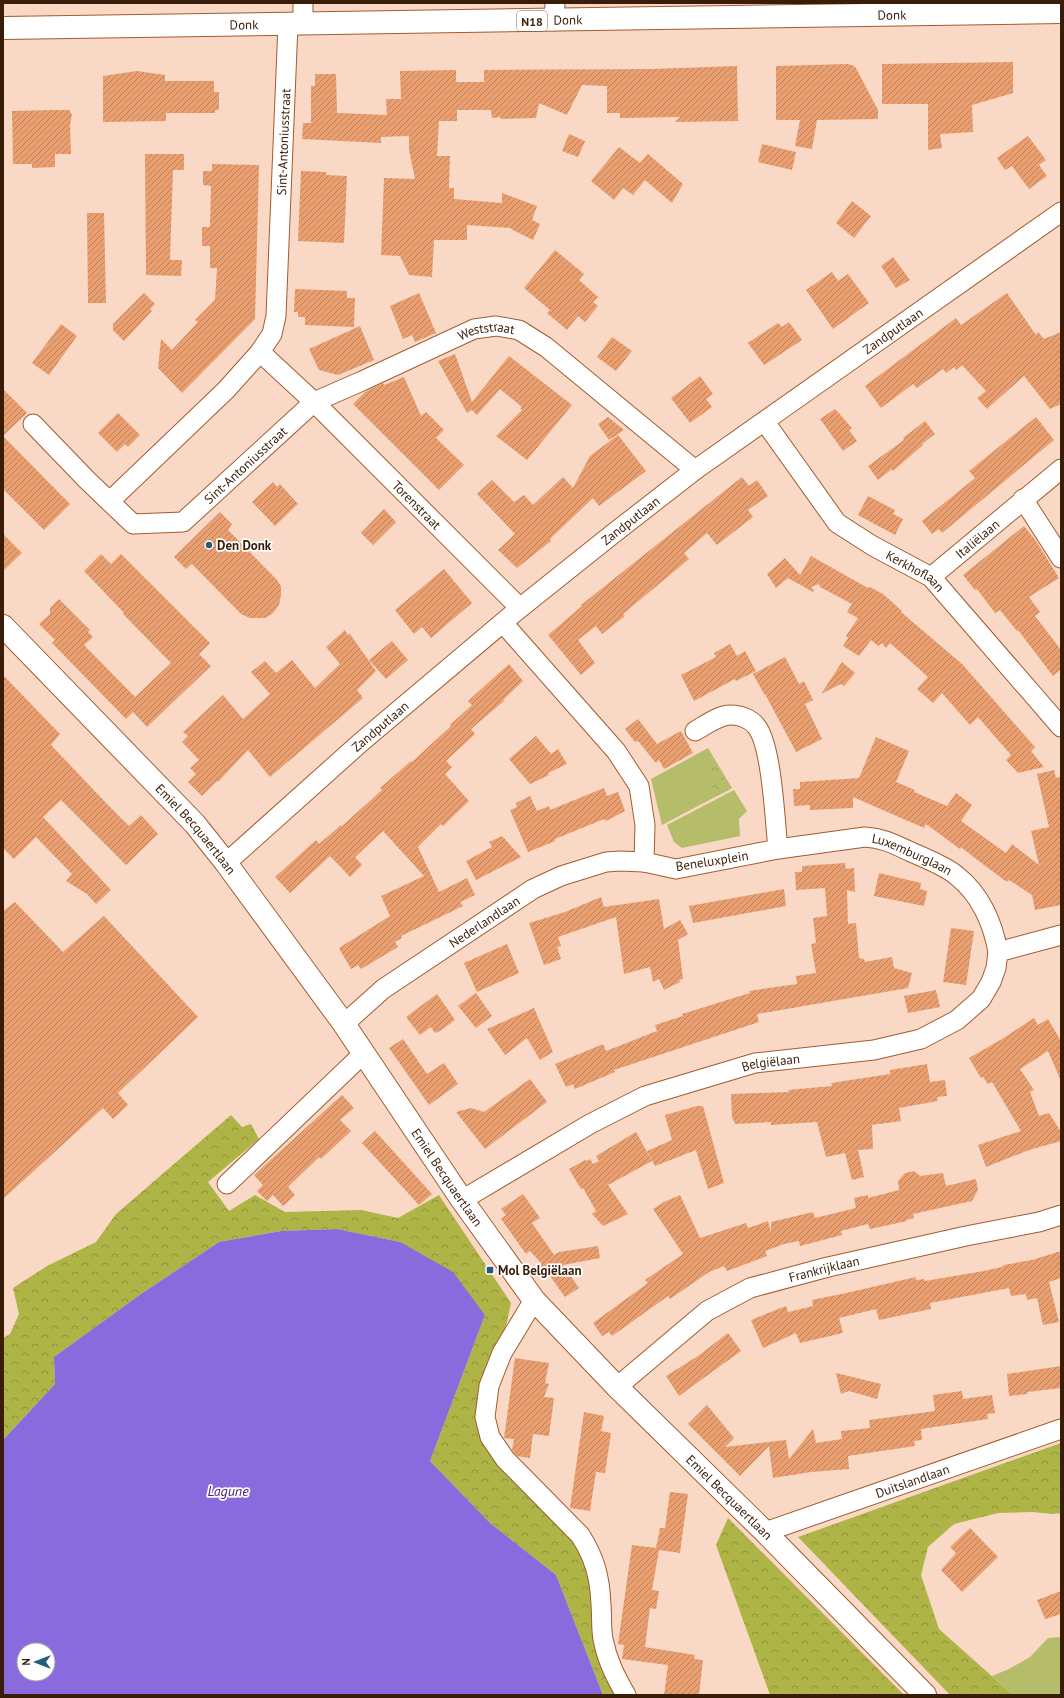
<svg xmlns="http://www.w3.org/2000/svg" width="1064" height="1698" font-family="'PT Sans',sans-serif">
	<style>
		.grass { fill: #b5bc6a }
		.forest { fill: url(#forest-crowns) }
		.park { fill: url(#park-crowns) }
		.water { fill: #896bdd; fill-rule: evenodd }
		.building { fill: url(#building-hatch) }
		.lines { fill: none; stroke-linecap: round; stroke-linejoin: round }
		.minor-casing { stroke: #a15c2d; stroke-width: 21 }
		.tertiary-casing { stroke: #a15c2d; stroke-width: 24 }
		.primary-casing { stroke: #a15c2d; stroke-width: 24 }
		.minor { stroke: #fff; stroke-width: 19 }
		.tertiary { stroke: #fff; stroke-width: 22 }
		.primary { stroke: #fff; stroke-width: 22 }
		.poi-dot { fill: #265c77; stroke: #fff; stroke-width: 1.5 }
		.labels { text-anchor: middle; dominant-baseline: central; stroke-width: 3.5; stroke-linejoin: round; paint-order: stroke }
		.shield { fill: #fff; stroke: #756153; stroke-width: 1 }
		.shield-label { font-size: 12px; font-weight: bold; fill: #3a1d09 }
		.street-label { font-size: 13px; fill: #3a1d09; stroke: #fff }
		.poi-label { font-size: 13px; font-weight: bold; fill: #3a1d09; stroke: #fff; text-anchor: start }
		.water-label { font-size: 14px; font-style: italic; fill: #411c82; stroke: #fff }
	</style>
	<defs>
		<pattern id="forest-crowns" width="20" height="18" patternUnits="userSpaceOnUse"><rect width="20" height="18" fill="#aeb546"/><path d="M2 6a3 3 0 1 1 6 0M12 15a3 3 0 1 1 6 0" fill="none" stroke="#8f9339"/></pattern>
		<pattern id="park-crowns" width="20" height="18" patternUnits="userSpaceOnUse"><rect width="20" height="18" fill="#b5bc6a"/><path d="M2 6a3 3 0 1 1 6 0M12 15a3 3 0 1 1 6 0" fill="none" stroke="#9ca15b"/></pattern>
		<pattern id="building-hatch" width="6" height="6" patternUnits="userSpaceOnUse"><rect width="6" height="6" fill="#e99f6f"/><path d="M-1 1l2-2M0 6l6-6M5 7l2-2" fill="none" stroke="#be8159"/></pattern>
	</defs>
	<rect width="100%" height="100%" fill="#f9d9c6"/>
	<path class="grass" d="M708 748 732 788 662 825 651 779Z
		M734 790 747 811 739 819 740 836 682 848 674 842 667 825Z
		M1061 1637V1695H1013L992 1676 1009 1669 1030 1657 1048 1638Z"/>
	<path class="forest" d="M231 1115 242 1127 251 1124 259 1139 208 1182 229 1211 255 1195 285 1212 361 1210 398 1218 439 1195 511 1303 484 1429 590 1562 622 1695H603L556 1575 490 1523 430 1461 485 1315 400 1242 337 1229 281 1231 219 1242 141 1294 54 1357 55 1384 3 1440V1338L10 1334 19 1314 13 1288 47 1266 96 1242 116 1214Z
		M1061 1443V1513L1053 1514 1032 1512 998 1513 954 1524 928 1547 921 1575 939 1629 1013 1695H950L798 1537Z
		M728 1518 742 1532 904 1695H770L716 1545Z"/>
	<path class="park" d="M716 764 729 790 717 796 704 770Z"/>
	<path class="water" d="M337 1229 400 1242 453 1272 485 1315 430 1461 490 1523 556 1575 603 1695H3V1440L55 1384 54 1357 141 1294 219 1242 281 1231ZM24 1650H48V1674H24Z"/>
	<path class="building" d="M1013 62V93L972 105 973 132 940 134 942 148 928 150V104H882V64Z
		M848 64 854 66 856 68 878 110V119L817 120 812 149 795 146 800 120H776V66Z
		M737 66 738 121 675 122 680 117 620 118V113H607V86L582 85 567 115 539 103 536 118 500 119 501 117 492 118 491 110H457V121H439L437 156H450L449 188H454V199L502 203V193L537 206 532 220 540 224 533 240 511 229V228L467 225V240H434L432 277 409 275 400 256 381 255 384 178 415 179 409 150V136L381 137V143L302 139 303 123H311V86H315V74H336L337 113 387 115 386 99H401L400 71 456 70V82H484V70L652 69Z
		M137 71 165 75V81H214V92H219V110H215V113H166V121L103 122V76Z
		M55 110H69L72 115 70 124 71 154H55V167L32 168V164H13L12 111Z
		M569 134 585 141 578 157 562 151Z
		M1028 136 1046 160 1039 165 1047 176 1029 189 1012 166 1005 170 997 158Z
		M762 144 796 152 792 170 758 162Z
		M619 147 640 163 648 154 683 184 672 203 645 180 633 195 623 188 614 200 591 181Z
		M145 154H184V170H173L170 260H182L181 276 146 275Z
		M212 164 259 165 255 319 182 393 158 368 161 339 172 350 198 322 195 320 215 300 217 268H210V246H202V227H210L211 186 203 185V171H212Z
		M301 171 326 172V175L347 176 344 243 298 241Z
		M852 201 871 216 854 238 836 223Z
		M87 213H104L106 303H88Z
		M555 250 584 274 579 280 598 297 593 302 598 306 585 322 578 316 567 330 547 313 550 310 524 288Z
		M893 257 910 280 896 288 881 266Z
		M832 272 838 281 848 274 869 303 833 329 806 290Z
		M295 289 347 291V298H355L354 327 305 325V317H298V312H294Z
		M144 293 155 304 150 309 152 311 124 341 113 330V324Z
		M419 293 436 333 415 342 412 335 403 339 390 306Z
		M1007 293 1036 335 1038 332 1044 339 1061 332V404L1050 409 1024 376 987 409 977 398 986 391 962 365 956 370 954 367 946 373 943 369 917 388 913 384 881 408 865 386 956 318 961 325Z
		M789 322 802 340 764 365 748 343 778 323 782 327Z
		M61 324 77 336 49 375 32 363Z
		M360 326 374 360 338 375 319 370 309 349Z
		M612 337 632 351 616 371 597 357Z
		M455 354 472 402 509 356 572 405 527 460 496 436 522 410 520 408 522 407 500 389 477 415 472 410 467 413 438 361Z
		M700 376 713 394 706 399 712 407 690 423 671 398Z
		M404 377 421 416 426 412 444 430 436 438 464 465 439 490 353 404 365 392 383 383 384 385Z
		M3 389 27 413 3 436 70 504 44 530 3 489Z
		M835 409 852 428 849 430 857 441 843 451 820 419Z
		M118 413 140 435 128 447 125 444 117 452 98 433Z
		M608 417 624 430 609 440 598 424Z
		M1036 417 1054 440 942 533 939 529 932 534 922 521 975 478 969 471Z
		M925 421 935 434 922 444 923 445 893 471 892 469 878 480 868 466 904 440 903 438Z
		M618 435 646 471 599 506 593 498 550 539 551 541 517 568 498 550 515 534 477 494 492 480 514 502 524 495 533 505 563 477 573 488 590 456Z
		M742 477 749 486 757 480 768 496 748 510 753 517 717 545 707 533 684 553 689 559 623 614 625 616 602 634 596 626 578 640 595 663 581 675 548 635 582 606 581 605Z
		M273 482 277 487 280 484 298 504 275 526 252 502Z
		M868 496 895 510 893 514 903 519 895 535 858 515Z
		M384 509 396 522 373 545 361 533Z
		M220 512 232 524 228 530 277 580 281 586V595L279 605 272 614 265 618H250L241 614 192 564 186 569 174 557Z
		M1024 526 1036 541 1059 578 1029 597 1040 612 1035 616 1061 650V669L1053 676 1018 630 1017 631 1000 610 995 613 977 589 975 590 963 575Z
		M3 534 22 553 3 571Z
		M101 554 111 564 121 554 210 643 199 654 211 666 147 727 133 712 126 719 52 643 55 640 39 624 50 614V608L59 599 90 630 88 632 93 637 84 645 135 697 171 663 123 614 124 613 84 571Z
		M811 556 868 588 870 587 883 594 902 611 901 612 962 664 1035 747 1031 751 1044 767 1018 773 1006 760 1011 755 978 717 970 725 942 693 933 703 917 689 928 677 890 643 886 648 882 643 878 646 871 640 859 656 843 646 848 638 846 636 858 618 847 612 852 604 820 587 819 584 811 587 814 590 813 592 788 578 776 588 767 574 785 558 800 575Z
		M444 569 472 603 431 638 422 627 414 634 395 610Z
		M345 630 348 635 350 634 376 671 357 690 363 698 270 777 248 750 218 782 217 781 202 796 188 782 196 774 190 768 199 760 182 742 188 736 183 732 223 695 243 719 270 694 251 672 265 661 276 673 292 660 315 688 340 664 326 647Z
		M392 641 408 660 386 679 369 660Z
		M730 644 737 656 745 651 756 671 736 681 735 679 694 701 681 675 716 657 714 653Z
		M785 657 799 684 804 681 813 700 805 704 822 739 796 752 765 694H764L753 674Z
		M842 662 855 673 844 686 841 684 821 694Z
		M509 664 523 681 503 700 504 701 471 729 475 734 446 761 452 767 445 774 469 801 443 826 441 824 418 847 439 892 467 878 475 895 460 902 463 906 401 936 402 938 395 942 398 947 361 969 358 965 351 969 339 948 390 916 381 896 424 876 383 831 355 857 362 865 350 877 330 856 290 893 275 877 316 840 319 844 341 825 342 826 382 790 380 788 411 761 412 762 451 726 450 725 472 705 468 701Z
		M3 675 60 734 51 745 108 805 129 826 141 815 158 834 126 865 61 800 43 817 111 890 96 904 87 894 66 881 72 874 36 837 14 859 3 848Z
		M638 719 657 744 681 731 693 753 664 769 659 760 656 763 638 741 635 742 625 729Z
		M536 736 551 754 558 749 567 764 548 773 549 775 530 784 509 759Z
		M876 737 909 751 896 782 915 790 914 792 947 806 956 793 972 805 961 821 1006 853 1012 844 1039 865 1031 831 1049 827 1037 774 1054 770 1056 778 1061 777V905L1035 910 1032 895 1009 880 1007 882 976 859 961 847 960 849 926 824 924 828 853 797V808L810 810V805L794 806 793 789H800V782L859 778Z
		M604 788 607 796 618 792 625 811 606 821 604 819 555 839V841L528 852 510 810 517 807 516 803 530 796 537 811 549 806 550 810Z
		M502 836 521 857 476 880 466 861 492 847 489 842Z
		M845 863 846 869 854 868 855 892 847 890 848 924 856 923 859 958 864 959 865 962 892 957 894 968 912 973 908 988 757 1014 759 1022 614 1070 615 1072 575 1089 573 1084 566 1087 555 1064 603 1044 606 1051 657 1031 655 1025 683 1016 682 1014 750 993 749 991 797 984 796 976 816 973 811 944 816 943 813 918 827 916 825 888 796 890 795 872H802V866Z
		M879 873 921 883 920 889 927 891 924 906 874 896Z
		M784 889 786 906 693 923 689 906Z
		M601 897 604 907 659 899 664 929 680 920 688 934 678 940 683 979 679 980 680 982 664 990 659 979 653 982 650 967 624 974 616 917 558 937 561 946 557 947 561 959 544 965 529 923 565 912Z
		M15 902 63 952 104 916 198 1017 118 1093 128 1105 113 1119 103 1108 3 1199V911Z
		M951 928 974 931 966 985 943 982Z
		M507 944 519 973 477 992 464 963Z
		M936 990 940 1007 908 1013 904 996Z
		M476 993 492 1016 476 1028 458 1006Z
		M437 994 455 1020 440 1031 435 1033 431 1027 420 1035 406 1017Z
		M534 1008 553 1052 540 1060 527 1038 505 1055 487 1029Z
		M1034 1018 1038 1025 1048 1019 1061 1041V1081L1048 1051 1020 1069 1034 1090 1030 1092 1039 1116 1049 1113 1061 1132V1141L1029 1150 986 1167 978 1145 1021 1131 992 1082 988 1084 983 1077 981 1078 969 1058 1002 1039Z
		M403 1039 427 1074 444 1063 458 1084 429 1105 389 1048Z
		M927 1064 930 1082 945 1080 947 1096 937 1097 938 1101 899 1108 901 1121 872 1125 873 1149 858 1150 864 1177 852 1180 845 1153 826 1157 817 1122 771 1125V1122L735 1124 732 1117 731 1094 789 1092 788 1090 832 1086 831 1083 890 1074V1070Z
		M530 1079 547 1102 485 1149 456 1112 471 1108 484 1112Z
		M342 1095 354 1108 340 1120 351 1131 321 1159 319 1157 288 1187 295 1195 283 1206 273 1195 267 1201 257 1191 263 1185 254 1175Z
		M697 1106H703L724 1183 708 1189 696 1150 655 1166 647 1151 672 1140 665 1115Z
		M375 1131 432 1194 419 1205 362 1143Z
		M636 1132 652 1161 608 1185 628 1214 603 1226 592 1214 596 1211 583 1188 581 1189 569 1169 585 1160 586 1161 590 1159 593 1164 599 1161 596 1156Z
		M914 1171 920 1176 943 1173 946 1186 976 1179 978 1190 972 1201 913 1214 914 1218 906 1220 907 1221 870 1229 868 1224 841 1231 842 1235 800 1246 799 1241 784 1244 765 1251 767 1256 727 1271 724 1266 709 1272 670 1299 668 1296 612 1336 609 1332 602 1336 593 1323 648 1283 645 1280 683 1254 653 1209 664 1202 680 1195 700 1238 746 1223 748 1228 768 1221 771 1233V1222L813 1212 815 1218 856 1208 854 1198 868 1195V1198L899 1190 898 1181 905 1173Z
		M523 1194 540 1218 532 1223 554 1255 559 1252 598 1246 600 1258 563 1265 579 1288 565 1297 545 1269 530 1272 542 1264 530 1251 526 1254 501 1219 506 1215 501 1209Z
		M1061 1251V1278L1049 1282 1059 1322 1043 1325 1037 1298 1027 1300 1026 1294 1011 1296 1009 1288 930 1303 931 1309 879 1320 876 1309 839 1318 843 1333 800 1343 796 1333 763 1348 751 1320 786 1306 788 1312 813 1306 812 1300 846 1293 916 1277V1280L924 1279 925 1281 984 1271 1002 1267 1004 1265 1032 1260Z
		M728 1333 741 1351 679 1396 666 1376 698 1356Z
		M515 1358 549 1363 545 1383 549 1384 544 1397 554 1398 549 1436 533 1434 530 1458 517 1456 512 1450 514 1439 504 1438Z
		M1061 1366V1388L1027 1392 1028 1394 1009 1396 1007 1374Z
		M836 1373 881 1384 877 1399 849 1391 841 1394Z
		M962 1391 963 1399 992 1395 995 1413 987 1414 988 1419 921 1429 922 1440 914 1441 915 1446 848 1456 849 1469 811 1472 773 1478 769 1446 740 1476 688 1424 707 1405 734 1438 725 1447 786 1440 789 1459 813 1429 816 1443 842 1439 841 1431 870 1428 869 1420 935 1411 933 1395Z
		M584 1412 604 1416 601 1431 611 1433 605 1473 596 1472 590 1511 570 1508Z
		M670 1492 688 1494 681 1545 680 1553 659 1550 652 1590 659 1591 656 1609 650 1608 645 1647 695 1655 694 1659 703 1660 699 1695H664L668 1665 622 1659 624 1645 618 1644 632 1545 656 1548 660 1528H665Z
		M970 1528 998 1557 962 1592 941 1570 956 1553 950 1547Z
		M1061 1591V1614L1045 1619 1037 1600Z"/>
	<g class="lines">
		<defs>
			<g id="minor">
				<path d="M554 21 555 3"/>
				<path d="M303 24V3"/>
				<path id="s1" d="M260 352 314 402 520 608"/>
				<path id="s2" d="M765 422 837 523 873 546 931 577 1061 727"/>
				<path id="s3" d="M33 424 87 480 133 524 183 522 314 402 362 381 474 329 496 326 519 330 546 347 695 470"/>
				<path d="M1023 499 1061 558"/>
				<path id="s4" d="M110 501 226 390 260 352 272 334 276 316 288 24"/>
				<path id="s5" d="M931 577 1061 469"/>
				<path d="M503 623 616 751 639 786 645 825 644 862 676 869 778 849C775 823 772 744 756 726 751 719 740 715 731 715 718 715 706 725 695 731"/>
				<path id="s6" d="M778 849 865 837C883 838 894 844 911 852 923 857 947 867 957 876 980 894 993 923 998 952"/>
				<path id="s7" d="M226 863 360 743 520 608 614 533 695 470 1061 212"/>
				<path id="s8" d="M344 1024 383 989 533 889 561 876 606 862 620 861 644 862"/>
				<path d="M227 1184 363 1054"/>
				<path id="s9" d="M462 1200 590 1124 645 1096 755 1063 874 1050 921 1039 957 1020 981 999 991 982 996 968 998 952 1061 935"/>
				<path d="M534 1300 502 1353 489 1386 485 1417 490 1437 505 1459 580 1535C595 1558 600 1578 601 1605 602 1616 601 1628 603 1639 607 1660 615 1676 626 1695"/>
				<path id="s10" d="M617 1387 707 1311 750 1288 828 1267 966 1236 1039 1222 1061 1215"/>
				<path id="s11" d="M765 1532 1061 1429"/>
			</g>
			<g id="tertiary">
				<path id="s12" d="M3 626 195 824 226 863 344 1024 462 1200 534 1300 617 1387 765 1532 925 1695"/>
			</g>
			<g id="primary">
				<path id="s13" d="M3 28 1061 12"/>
			</g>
		</defs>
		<use href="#minor" class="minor-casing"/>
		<use href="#tertiary" class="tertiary-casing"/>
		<use href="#primary" class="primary-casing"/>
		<use href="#minor" class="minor"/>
		<use href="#tertiary" class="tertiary"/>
		<use href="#primary" class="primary"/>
	</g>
	<g class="poi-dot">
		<circle cx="209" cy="545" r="4"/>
		<rect x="486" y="1266" width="8" height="8" rx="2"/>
	</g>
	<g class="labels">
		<rect class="shield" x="517" y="11" width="30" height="20" rx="3"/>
		<g class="shield-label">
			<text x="532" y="21">N18</text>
		</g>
		<g class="street-label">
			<text stroke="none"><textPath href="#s13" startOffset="889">Donk</textPath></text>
			<text stroke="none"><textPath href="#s13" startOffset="565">Donk</textPath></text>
			<text stroke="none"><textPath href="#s13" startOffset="241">Donk</textPath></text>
			<text stroke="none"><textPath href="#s4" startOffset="426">Sint-Antoniusstraat</textPath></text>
			<text stroke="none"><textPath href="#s7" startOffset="854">Zandputlaan</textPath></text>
			<text stroke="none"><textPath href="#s3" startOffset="557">Weststraat</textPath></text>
			<text stroke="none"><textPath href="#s3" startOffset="276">Sint-Antoniusstraat</textPath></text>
			<text stroke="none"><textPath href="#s1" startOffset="219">Torenstraat</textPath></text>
			<text stroke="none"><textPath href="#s7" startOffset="530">Zandputlaan</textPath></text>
			<text stroke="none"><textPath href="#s5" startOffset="60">Italiëlaan</textPath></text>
			<text stroke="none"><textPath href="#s2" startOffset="216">Kerkhoflaan</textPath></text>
			<text stroke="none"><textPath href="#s7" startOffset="206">Zandputlaan</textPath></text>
			<text stroke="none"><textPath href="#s12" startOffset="280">Emiel Becquaertlaan</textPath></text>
			<text stroke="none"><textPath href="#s6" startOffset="138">Luxemburglaan</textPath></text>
			<text transform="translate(712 861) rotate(-9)">Beneluxplein</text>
			<text stroke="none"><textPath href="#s8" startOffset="174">Nederlandlaan</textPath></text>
			<text stroke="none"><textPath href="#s9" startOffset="341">Belgiëlaan</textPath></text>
			<text stroke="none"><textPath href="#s12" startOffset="710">Emiel Becquaertlaan</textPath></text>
			<text stroke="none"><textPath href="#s10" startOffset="243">Frankrijklaan</textPath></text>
			<text stroke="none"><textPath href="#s11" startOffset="156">Duitslandlaan</textPath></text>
			<text stroke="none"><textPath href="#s12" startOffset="1138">Emiel Becquaertlaan</textPath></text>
		</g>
		<g class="poi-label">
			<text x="217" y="545">Den Donk</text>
			<text x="498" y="1270">Mol Belgiëlaan</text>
		</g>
		<g class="water-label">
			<text x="228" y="1491">Lagune</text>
		</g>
	</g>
	<rect width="1064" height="1698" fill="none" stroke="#3a1d09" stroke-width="8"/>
	<g transform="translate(36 1662) rotate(270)"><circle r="19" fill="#ffffff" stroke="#b0a59d"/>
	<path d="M0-3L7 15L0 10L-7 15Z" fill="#265c77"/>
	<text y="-6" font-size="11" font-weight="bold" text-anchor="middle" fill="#3a1d09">N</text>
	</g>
</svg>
